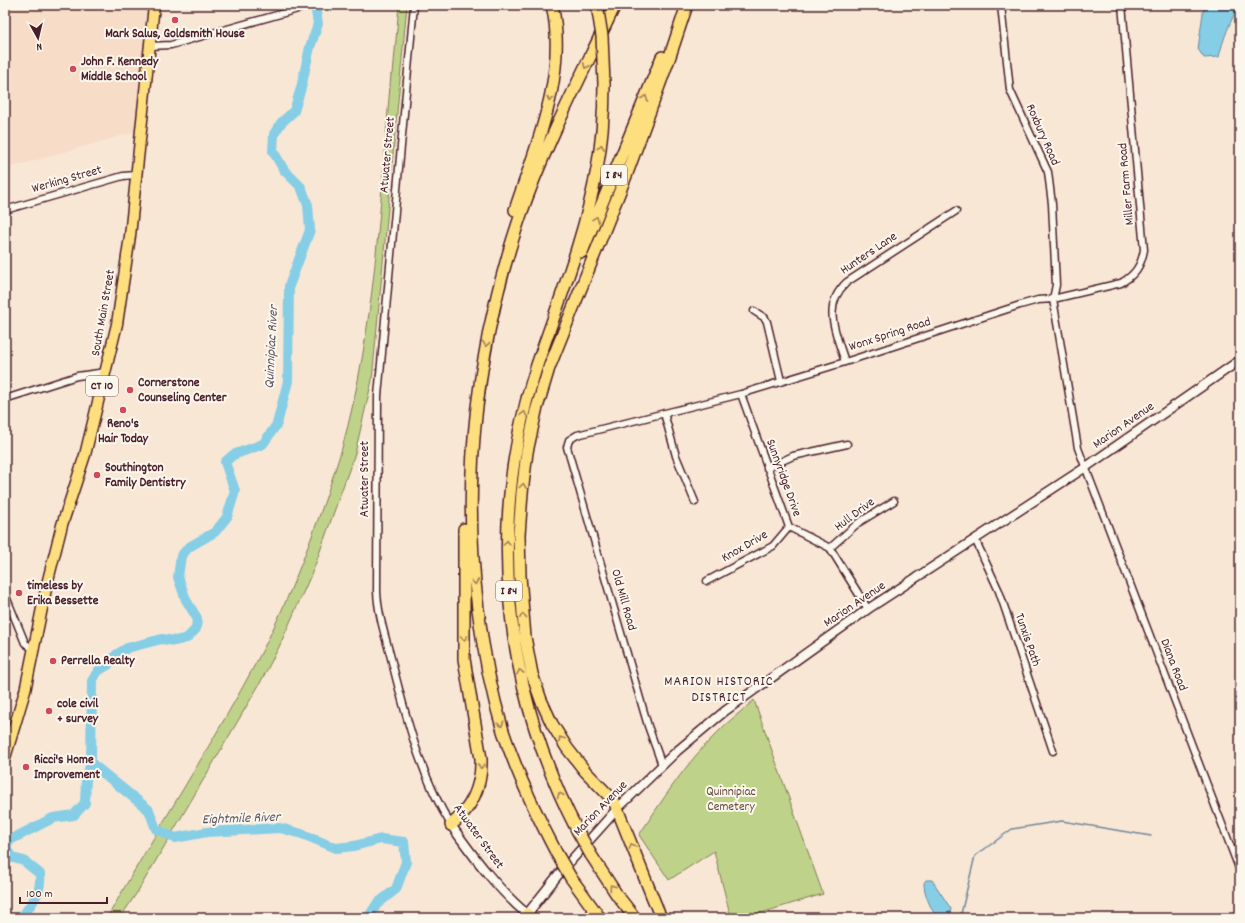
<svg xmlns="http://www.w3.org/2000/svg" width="1245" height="923" font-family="Dekko,sans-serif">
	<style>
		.built { fill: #f7dcc7 }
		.green { fill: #bed389; stroke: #84795a }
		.water { fill: #85cee6; stroke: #6d889b }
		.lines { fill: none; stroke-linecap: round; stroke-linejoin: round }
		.stream { stroke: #6d889b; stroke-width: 1.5 }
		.river { stroke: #85cee6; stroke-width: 10 }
		.minor-casing { stroke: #4a1f2b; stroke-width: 9 }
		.secondary-casing { stroke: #4a1f2b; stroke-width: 11 }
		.trunk-casing { stroke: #4a1f2b; stroke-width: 13 }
		.motorway-casing { stroke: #4a1f2b; stroke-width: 14 }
		.minor { stroke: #fbf7ec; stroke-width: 6 }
		.secondary { stroke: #fbf7ec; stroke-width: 8 }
		.trunk { stroke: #fddf80; stroke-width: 10 }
		.motorway { stroke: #fddf80; stroke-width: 11 }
		.motorway-bridge-casing { stroke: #4a1f2b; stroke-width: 14; stroke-linecap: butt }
		.motorway-bridge { stroke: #fddf80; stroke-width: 11 }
		.oneway { stroke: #a47f56 }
		.poi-dot { fill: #d1495b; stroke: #fbf7ec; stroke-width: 1.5 }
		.labels { text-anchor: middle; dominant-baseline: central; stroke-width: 4; stroke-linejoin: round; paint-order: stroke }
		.shield { fill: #fbf7ec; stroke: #7f6065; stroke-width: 1 }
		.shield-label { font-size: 12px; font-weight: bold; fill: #4a1f2b }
		.poi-label { font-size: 13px; font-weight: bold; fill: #4a1f2b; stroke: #fbf7ec; text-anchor: start }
		.street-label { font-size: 13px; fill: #4a1f2b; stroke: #fbf7ec }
		.park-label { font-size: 13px; fill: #674c42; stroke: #fbf7ec }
		.water-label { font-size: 14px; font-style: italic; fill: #5c5463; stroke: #fbf7ec }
		.neighbourhood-label { font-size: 14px; letter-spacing: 1px; fill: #4a1f2b; stroke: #fbf7ec }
	</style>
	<rect width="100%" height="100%" fill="#f9e7d6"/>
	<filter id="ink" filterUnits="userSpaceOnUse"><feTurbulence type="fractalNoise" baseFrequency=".025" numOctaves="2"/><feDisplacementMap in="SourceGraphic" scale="8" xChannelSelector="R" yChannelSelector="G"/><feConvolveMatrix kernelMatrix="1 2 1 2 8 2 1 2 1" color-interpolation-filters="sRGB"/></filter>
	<g filter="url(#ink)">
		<path class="built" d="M5 5H147L135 132 5 169Z"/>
		<path class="green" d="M399 5H407L372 380 355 453 314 568 279 647 259 685 138 891 120 918H107C156 831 211 747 258 659 285 608 306 554 325 500 331 482 337 465 342 448 376 327 380 199 391 74H393Z
			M754 700 823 894 745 918H731L714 851 669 880 639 835C662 801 685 764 715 735 727 722 741 712 754 700Z"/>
		<path class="water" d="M1204 5H1239C1230 22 1223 39 1219 57L1204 58 1198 49Z
			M926 880H932L951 909 950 913 944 918H938C932 913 923 891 924 883Z"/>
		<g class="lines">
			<path class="stream" d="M960 918 975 856 1012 829 1062 821 1151 836"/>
			<path class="river" d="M91 763 149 810 156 829 175 838 207 832 280 828 302 834 336 848 354 846 381 839 404 842 406 862 396 889 377 904 368 918
				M21 918C32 903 42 893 40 874L24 861 13 858 5 848 10 840 53 818 74 815 85 803 86 779 91 763 92 681 98 671 108 665 116 655 127 648 162 639 175 641 187 638 196 629 197 618 186 600 178 577 181 556 189 547 215 532 227 517 235 491 225 462 233 455 263 444 277 424 288 381 289 286 310 230 308 205 301 187 284 170 273 151 274 134 281 123 294 111 301 88 310 47 318 24 315 5"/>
			<defs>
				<path id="minor" d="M414 5 378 396 377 591C378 617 387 641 393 666 407 721 421 776 451 825
					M1001 5 1010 90 1048 172 1052 204 1056 285 1053 299 1078 448 1240 871
					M150 46 171 45 312 5
					M5 210 123 176 136 175
					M754 311 765 318 767 322 781 381
					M845 362C836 332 821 306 847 282L956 211
					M741 394 789 527 830 548 868 609
					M5 399 77 376 106 372
					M664 413 676 456 695 502
					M767 468 793 456 847 444
					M975 539 999 591 1053 751
					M830 548 858 523 894 501
					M707 581 773 546 789 527
					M5 594 25 643 34 650
					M662 765 648 726 567 447 569 440 577 435 741 394 845 362 1020 305 1038 300 1053 299 1121 283C1135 275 1141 266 1144 250L1122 5"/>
				<path id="secondary" d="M451 825C473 856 498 890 527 914
					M524 918 558 875 618 808 677 751 725 711 868 609 1086 467 1240 360"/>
				<path id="trunk" d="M5 758 25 691 47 584 62 525 85 455 117 324 130 236 154 5"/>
				<path id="motorway" d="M515 210C536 146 568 74 552 5
					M582 252 662 57
					M451 825C472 808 482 786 481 759L464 659V529
					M577 830C502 685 486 521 537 365 559 301 585 236 597 169 602 141 604 113 604 84
					M557 854C536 814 517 774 503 731 491 691 483 650 478 609 461 477 477 343 520 217 545 144 582 75 615 5
					M591 855 617 895 635 918
					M571 878 600 918
					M527 914 531 918
					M661 918 652 896 614 801 585 771 567 748 552 724 541 700 532 674 525 637 520 576 519 535 522 493 527 452 536 411 549 368 626 176 670 56 687 5"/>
			</defs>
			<use href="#minor" class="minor-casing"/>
			<use href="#secondary" class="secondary-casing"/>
			<use href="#trunk" class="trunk-casing"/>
			<use href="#motorway" class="motorway-casing"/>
			<use href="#minor" class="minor"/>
			<use href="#secondary" class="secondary"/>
			<use href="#trunk" class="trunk"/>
			<use href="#motorway" class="motorway"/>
			<defs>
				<path id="motorway-bridge" d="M597 5 602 36 604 84
					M577 830 591 855
					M557 854 571 878"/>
			</defs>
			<use href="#motorway-bridge" class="motorway-bridge-casing"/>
			<use href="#motorway-bridge" class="motorway-bridge"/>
		</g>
		<defs><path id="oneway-chevron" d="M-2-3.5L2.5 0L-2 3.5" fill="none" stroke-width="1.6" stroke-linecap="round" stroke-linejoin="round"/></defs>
		<g class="oneway">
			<use href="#oneway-chevron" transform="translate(586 66) rotate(115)"/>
			<use href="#oneway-chevron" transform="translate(645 98) rotate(-68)"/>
			<use href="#oneway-chevron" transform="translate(550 99) rotate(103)"/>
			<use href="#oneway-chevron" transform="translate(601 147) rotate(-83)"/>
			<use href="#oneway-chevron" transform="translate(596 219) rotate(-68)"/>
			<use href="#oneway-chevron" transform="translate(486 344) rotate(100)"/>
			<use href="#oneway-chevron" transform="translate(524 414) rotate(-76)"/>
			<use href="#oneway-chevron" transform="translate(523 486) rotate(-83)"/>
			<use href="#oneway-chevron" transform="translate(507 543) rotate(-90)"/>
			<use href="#oneway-chevron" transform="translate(475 582) rotate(85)"/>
			<use href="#oneway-chevron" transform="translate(523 616) rotate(-96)"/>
			<use href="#oneway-chevron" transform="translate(464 638) rotate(90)"/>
			<use href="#oneway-chevron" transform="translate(520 672) rotate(-102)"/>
			<use href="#oneway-chevron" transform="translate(501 724) rotate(74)"/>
			<use href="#oneway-chevron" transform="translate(561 739) rotate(-122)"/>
			<use href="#oneway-chevron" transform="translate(481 766) rotate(92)"/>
			<use href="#oneway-chevron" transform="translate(560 795) rotate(-113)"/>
			<use href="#oneway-chevron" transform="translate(632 846) rotate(-111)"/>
			<use href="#oneway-chevron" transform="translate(612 887) rotate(-125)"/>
		</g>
	</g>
	<g class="poi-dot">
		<circle cx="175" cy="20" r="4"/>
		<circle cx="73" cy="69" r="4"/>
		<circle cx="130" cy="390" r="4"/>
		<circle cx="123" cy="410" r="4"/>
		<circle cx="97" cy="475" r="4"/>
		<circle cx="19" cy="593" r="4"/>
		<circle cx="53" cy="661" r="4"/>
		<circle cx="49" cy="711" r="4"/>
		<circle cx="26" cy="767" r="4"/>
	</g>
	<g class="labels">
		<g class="shield">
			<rect x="601" y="165" width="26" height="20" rx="3"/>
			<rect x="86" y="376" width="32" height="20" rx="3"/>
			<rect x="496" y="581" width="26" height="20" rx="3"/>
		</g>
		<g class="shield-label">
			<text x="614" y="175">I 84</text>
			<text x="102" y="386">CT 10</text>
			<text x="509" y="591">I 84</text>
		</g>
		<g class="poi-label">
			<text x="175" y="34" text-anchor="middle">Mark Salus, Goldsmith House</text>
			<text x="81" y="62">John F. Kennedy<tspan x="81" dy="15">Middle School</tspan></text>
			<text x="138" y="383">Cornerstone<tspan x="138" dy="15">Counseling Center</tspan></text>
			<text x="123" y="424" text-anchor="middle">Reno's<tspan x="123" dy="15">Hair Today</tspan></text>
			<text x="105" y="468">Southington<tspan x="105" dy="15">Family Dentistry</tspan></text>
			<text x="27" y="586">timeless by<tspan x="27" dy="15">Erika Bessette</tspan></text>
			<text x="61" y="661">Perrella Realty</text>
			<text x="57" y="704">cole civil<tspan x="57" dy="15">+ survey</tspan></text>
			<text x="34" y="760">Ricci's Home<tspan x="34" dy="15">Improvement</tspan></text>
		</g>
		<g class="street-label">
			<text transform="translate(1042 135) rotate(66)">Roxbury Road</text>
			<text transform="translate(388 155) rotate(-85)">Atwater Street</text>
			<text transform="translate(67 180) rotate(-16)">Werking Street</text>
			<text transform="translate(1127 184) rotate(-95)">Miller Farm Road</text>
			<text transform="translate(869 254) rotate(-34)">Hunters Lane</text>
			<text transform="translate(104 313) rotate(-80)">South Main Street</text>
			<text transform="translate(890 335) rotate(-18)">Wonx Spring Road</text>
			<text transform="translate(1124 426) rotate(-35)">Marion Avenue</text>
			<text transform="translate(783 478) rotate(70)">Sunnyridge Drive</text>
			<text transform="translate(365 479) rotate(-90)">Atwater Street</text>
			<text transform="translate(855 515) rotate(-37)">Hull Drive</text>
			<text transform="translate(745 547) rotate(-30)">Knox Drive</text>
			<text transform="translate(623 600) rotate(74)">Old Mill Road</text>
			<text transform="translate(855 605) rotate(-34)">Marion Avenue</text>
			<text transform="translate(1027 640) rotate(71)">Tunxis Path</text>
			<text transform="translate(1173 665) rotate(69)">Diana Road</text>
			<text transform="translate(601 809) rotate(-46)">Marion Avenue</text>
			<text transform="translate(478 837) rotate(54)">Atwater Street</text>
		</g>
		<g class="park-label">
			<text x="731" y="792">Quinnipiac<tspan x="731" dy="15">Cemetery</tspan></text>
		</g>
		<g class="water-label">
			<text transform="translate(272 347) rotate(-87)">Quinnipiac River</text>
			<text transform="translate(241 819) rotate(-2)">Eightmile River</text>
		</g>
		<g class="neighbourhood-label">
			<text x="719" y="682">MARION HISTORIC<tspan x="719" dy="16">DISTRICT</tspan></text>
		</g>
	</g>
	<rect width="1245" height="923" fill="none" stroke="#fbf7ec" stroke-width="20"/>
	<rect x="10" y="10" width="1225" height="903" fill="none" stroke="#4a1f2b" stroke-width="1.5" filter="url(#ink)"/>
	<g transform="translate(38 38) rotate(172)" stroke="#fbf7ec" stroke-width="3" paint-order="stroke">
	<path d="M0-3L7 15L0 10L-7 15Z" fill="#4a1f2b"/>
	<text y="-6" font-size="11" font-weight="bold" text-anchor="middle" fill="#4a1f2b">N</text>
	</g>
	<path d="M20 897v6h87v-6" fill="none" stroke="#4a1f2b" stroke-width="2"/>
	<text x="26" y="897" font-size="12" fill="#4a1f2b" stroke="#fbf7ec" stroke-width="3" paint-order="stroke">100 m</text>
</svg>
